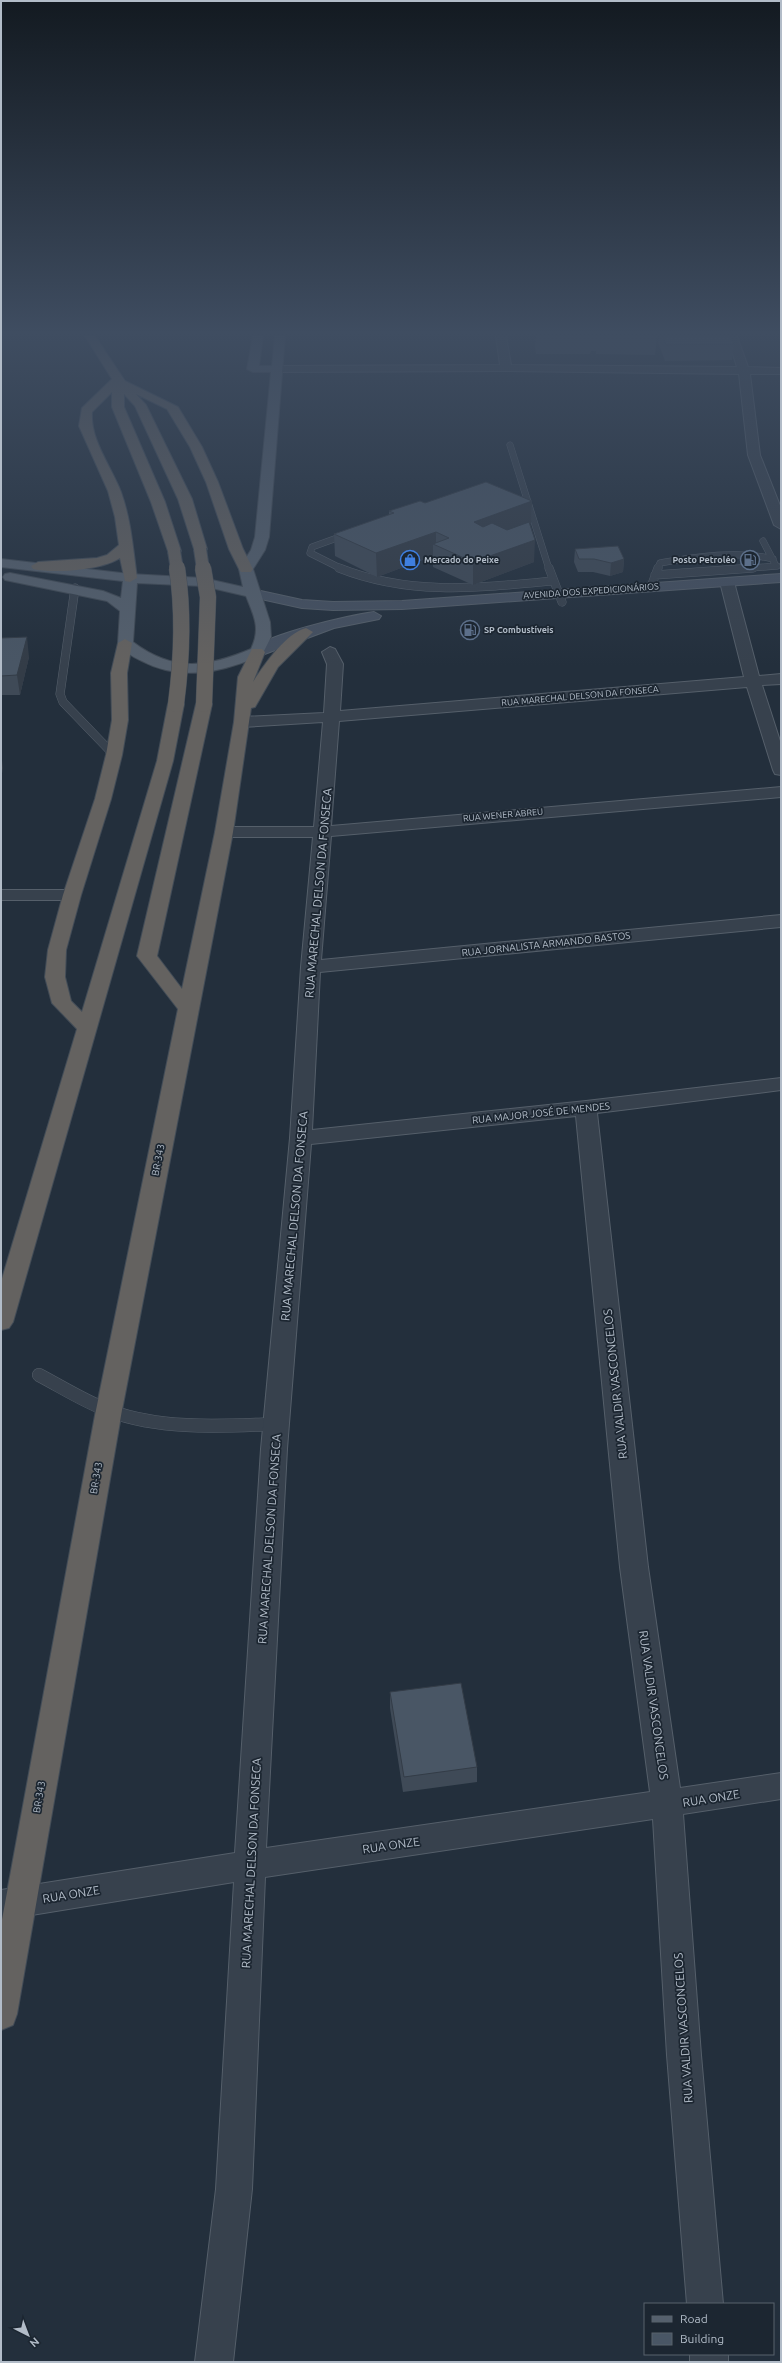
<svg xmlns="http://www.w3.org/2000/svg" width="782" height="2363" font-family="Ubuntu,sans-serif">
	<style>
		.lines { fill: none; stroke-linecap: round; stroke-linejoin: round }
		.service-far3-casing { stroke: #555f6a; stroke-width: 7 }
		.service-far2-casing { stroke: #555f6a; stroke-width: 9 }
		.service-far1-casing { stroke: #555f6a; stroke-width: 12 }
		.service-casing { stroke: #555f6a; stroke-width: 14 }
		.minor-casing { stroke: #555f6a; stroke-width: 2 }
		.secondary-casing { stroke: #555f6a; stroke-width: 2 }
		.primary-casing { stroke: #404a55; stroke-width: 2 }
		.trunk-casing { stroke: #424c57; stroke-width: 2 }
		.service-far3 { stroke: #37414d; stroke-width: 6 }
		.service-far2 { stroke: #37414d; stroke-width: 8 }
		.service-far1 { stroke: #37414d; stroke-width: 10 }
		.service { stroke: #37414d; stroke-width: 13 }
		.minor { fill: #37414d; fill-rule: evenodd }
		.secondary { fill: #455060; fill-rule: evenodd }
		.primary { fill: #55606d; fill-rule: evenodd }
		.trunk { fill: #646260; fill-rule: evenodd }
		.trunk-bridge-far1-casing { stroke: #424c57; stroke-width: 14; stroke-linecap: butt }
		.trunk-bridge-casing { stroke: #424c57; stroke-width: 17; stroke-linecap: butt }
		.trunk-bridge-far1 { stroke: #646260; stroke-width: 12 }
		.trunk-bridge { stroke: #646260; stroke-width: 16 }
		.wall { fill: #3f4a57 }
		.shaded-wall { fill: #333c47 }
		.building { fill: #495665; stroke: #333c47 }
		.labels { text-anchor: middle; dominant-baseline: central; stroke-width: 3.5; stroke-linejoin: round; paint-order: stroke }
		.far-poi-label { font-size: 9px; font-weight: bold; fill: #b2bcc8; stroke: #1c2631; text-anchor: start }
		.far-street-label { font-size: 9px; fill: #b2bcc8; stroke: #1c2631 }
		.street-label { font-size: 10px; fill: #b2bcc8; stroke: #1c2631 }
		.near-street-label { font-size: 12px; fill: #b2bcc8; stroke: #1c2631 }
	</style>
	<rect width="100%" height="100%" fill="#232f3c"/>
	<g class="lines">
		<defs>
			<path id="service-far3" d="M510 445 549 569
				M763 541 774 562
				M342 569 310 553 312 547 348 534
				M658 569 660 563C696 557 737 550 773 559
				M739 569 777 566"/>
			<path id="service-far2" d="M339 568C410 596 478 588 552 581
				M549 568 562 602
				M655 575 753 568
				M651 587 658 568
				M75 588 60 694 63 702 114 755"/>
			<path id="service-far1" d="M1 895H72"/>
			<path id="service" d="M39 1375C62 1387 85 1402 110 1411 162 1430 222 1426 276 1424"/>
			<path id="minor" d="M496 336H506L511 365 737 367 727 336H737L748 367 781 368V374H750L760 455 781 508V529L774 525 748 455 739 374 506 371 276 372 270 369 276 366 500 365Z
				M727 578 734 582 759 676 781 674V684L762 685 781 744V775L775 774 773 770 747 687 339 721 331 826 781 787V797L331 836 321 960 781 915V927L320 972 312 1130 586 1101 781 1078V1090L597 1113 648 1567 680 1788 781 1773V1799L683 1814 701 2055 723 2304H687L667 2055 653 1819 265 1877 252 2189 233 2362H195L216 2189 234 1882 1 1920V1890L235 1853 261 1449 290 1138 301 967 313 837H224L218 836 215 832 218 828 224 827H314L323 722 242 727 236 725 234 722 236 719 242 717 324 713 327 664 322 652 330 647 335 649 343 664 340 711 744 677 720 582ZM576 1116 620 1567 650 1792 266 1848 287 1449 311 1144Z
				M690 2354H728V2362H690Z"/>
			<path id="secondary" d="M781 574V582L402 609 333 610 302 608 247 596 245 593 252 589 302 600 333 602 402 601Z
				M374 612 381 616 379 619 334 628 262 655H252L249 652C261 635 352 615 374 612Z"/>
			<path id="primary" d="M253 336H263L259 366H272L275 336H285L269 537 265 550 253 569 270 622 271 637 262 655C223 672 182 682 142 661 133 657 123 651 118 643L120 611 107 601 5 580 3 577 5 574 10 573 103 591 121 598 123 581 1 567V559L130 574 203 578 243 587 239 569 251 550 255 537 271 372H253L247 369ZM137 583 203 586 246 596C254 616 261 628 251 649 206 668 173 672 133 642Z"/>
			<path id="trunk" d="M85 336H95L125 381 178 407 202 447 218 482 243 549 253 569 251 572H241L239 569 229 549 206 482 190 447 167 409 136 394 146 405 192 499 207 549 205 552H195L178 499 135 406 124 394V407L165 502 181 551 179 554H169L151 502 112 407V392L92 412C90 440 111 466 121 492 131 520 133 548 137 578L130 582 125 581 120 558C102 570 54 574 33 569L31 566 38 562 97 558 107 555 119 545 115 517 108 491 79 426 82 408 112 379Z
				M306 628 313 632 278 667 255 707 251 708 233 832 122 1410 17 2014 13 2025 1 2030V1925L96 1410 178 1009 137 956 196 704 198 701H210L212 704 157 956 182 989 215 832 234 722 238 677 252 649H262L265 652 253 682C264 665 286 633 306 628Z
				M125 639 132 643 127 673 128 720 122 755 111 799 81 895 66 950 65 977 71 1001 82 1012 157 761 168 704 170 701H182L184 704 173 761 13 1322 9 1328 1 1330V1282L77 1029 52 1003 45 977 48 950 63 895 95 799 106 755 112 720 111 673 118 643Z"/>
		</defs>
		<use href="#service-far3" class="service-far3-casing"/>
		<use href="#service-far2" class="service-far2-casing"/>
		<use href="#service-far1" class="service-far1-casing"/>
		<use href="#service" class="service-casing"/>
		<use href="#minor" class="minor-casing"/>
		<use href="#secondary" class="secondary-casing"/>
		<use href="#primary" class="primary-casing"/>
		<use href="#trunk" class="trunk-casing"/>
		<use href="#service-far3" class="service-far3"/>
		<use href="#service-far2" class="service-far2"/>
		<use href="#service-far1" class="service-far1"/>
		<use href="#service" class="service"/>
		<use href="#minor" class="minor"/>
		<use href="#secondary" class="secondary"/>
		<use href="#primary" class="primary"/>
		<use href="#trunk" class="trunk"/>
		<defs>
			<path id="trunk-bridge-far1" d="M200 549 203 569
				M174 551 177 569"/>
			<path id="trunk-bridge" d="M203 568 208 597 204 704
				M176 704C182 658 184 614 177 568"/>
		</defs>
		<use href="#trunk-bridge-far1" class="trunk-bridge-far1-casing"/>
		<use href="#trunk-bridge" class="trunk-bridge-casing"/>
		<use href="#trunk-bridge-far1" class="trunk-bridge-far1"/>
		<use href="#trunk-bridge" class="trunk-bridge"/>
	</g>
	<path class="wall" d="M536 336H657L655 355 596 354V351H591L590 354H536L535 346Z
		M659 336H730L734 344 732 360 665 361 658 342Z
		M532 501 531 524H530L534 562 473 585 433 567V556L377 577 335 556 334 534 389 515V511L425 503Z
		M575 549 624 559 623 572 610 576 593 572H578L574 562Z
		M1 638 29 657 20 695H1Z
		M390 1692 477 1767V1782L403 1792 390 1708Z"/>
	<path class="shaded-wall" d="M532 501 531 524 473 545 474 522Z
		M436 532V545L433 544V556L377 577 376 553Z
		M535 540 534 562 473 585V562Z
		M624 559 623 572 610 576 611 563Z
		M27 637 29 657 20 695 17 675Z
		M2 760 3 768 1 779V765Z"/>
	<path class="building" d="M663 336H730L734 344 666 345Z
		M486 482 532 501 474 522 483 527 492 523 507 530 529 522 535 540 473 562 433 544 449 538 436 532 376 553 334 534 394 513 389 511 420 501 425 503Z
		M618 546 624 559 611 563 594 559H579L575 549Z
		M27 637 17 675 1 676V638Z
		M461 1683 477 1767 404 1777 390 1692Z"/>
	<linearGradient id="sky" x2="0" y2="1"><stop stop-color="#131a21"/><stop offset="0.5" stop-color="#3f4d61"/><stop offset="1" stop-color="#3f4d61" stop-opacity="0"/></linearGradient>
	<rect width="782" height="666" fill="url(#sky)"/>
	<defs>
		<symbol id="shop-ring" viewBox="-11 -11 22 22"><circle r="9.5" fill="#1c2631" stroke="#3f7fe0" stroke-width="1.5"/><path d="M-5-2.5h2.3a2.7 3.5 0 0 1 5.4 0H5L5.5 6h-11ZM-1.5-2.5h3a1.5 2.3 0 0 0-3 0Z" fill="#3f7fe0"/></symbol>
		<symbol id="fuel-ring" viewBox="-11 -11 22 22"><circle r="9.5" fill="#1c2631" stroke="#5c6f8a" stroke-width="1.5"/><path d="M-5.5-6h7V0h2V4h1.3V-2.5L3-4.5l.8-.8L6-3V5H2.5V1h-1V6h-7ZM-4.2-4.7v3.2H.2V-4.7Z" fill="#5c6f8a"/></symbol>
	</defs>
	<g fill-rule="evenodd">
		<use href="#shop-ring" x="399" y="549" width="22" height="22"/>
		<use href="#fuel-ring" x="739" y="549" width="22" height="22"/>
		<use href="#fuel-ring" x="459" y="619" width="22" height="22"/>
	</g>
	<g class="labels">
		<g class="far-poi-label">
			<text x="424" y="560">Mercado do Peixe</text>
			<text x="736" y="560" text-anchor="end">Posto Petroléo</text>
			<text x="484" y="630">SP Combustíveis</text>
		</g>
		<g class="far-street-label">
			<text transform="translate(591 591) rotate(-4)">AVENIDA DOS EXPEDICIONÁRIOS</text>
			<text transform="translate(580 696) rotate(-5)">RUA MARECHAL DELSON DA FONSECA</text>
			<text transform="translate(503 815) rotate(-5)">RUA WENER ABREU</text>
		</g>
		<g class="street-label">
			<text transform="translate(546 944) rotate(-6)">RUA JORNALISTA ARMANDO BASTOS</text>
			<text transform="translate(541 1113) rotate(-6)">RUA MAJOR JOSÉ DE MENDES</text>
			<text transform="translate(158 1160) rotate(-79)">BR-343</text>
			<text transform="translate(96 1478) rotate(-80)">BR-343</text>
			<text transform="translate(39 1797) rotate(-80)">BR-343</text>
		</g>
		<g class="near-street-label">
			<text transform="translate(318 893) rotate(-85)">RUA MARECHAL DELSON DA FONSECA</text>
			<text transform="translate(294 1216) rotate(-85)">RUA MARECHAL DELSON DA FONSECA</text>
			<text transform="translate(615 1384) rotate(-96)">RUA VALDIR VASCONCELOS</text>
			<text transform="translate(269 1539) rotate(-86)">RUA MARECHAL DELSON DA FONSECA</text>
			<text transform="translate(654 1705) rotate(82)">RUA VALDIR VASCONCELOS</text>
			<text transform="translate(711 1798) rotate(-9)">RUA ONZE</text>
			<text transform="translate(391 1845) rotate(-8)">RUA ONZE</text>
			<text transform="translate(251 1863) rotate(-87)">RUA MARECHAL DELSON DA FONSECA</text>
			<text transform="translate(71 1894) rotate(-9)">RUA ONZE</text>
			<text transform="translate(683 2028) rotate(-94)">RUA VALDIR VASCONCELOS</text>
		</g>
	</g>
	<rect width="782" height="2363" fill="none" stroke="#b2bcc8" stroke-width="4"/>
	<rect x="644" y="2303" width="130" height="52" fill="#1c2631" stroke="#58626d"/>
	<rect x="652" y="2316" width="20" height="6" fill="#55606d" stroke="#58626d"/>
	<text x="680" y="2323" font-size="12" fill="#b2bcc8">Road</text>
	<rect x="652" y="2333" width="20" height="12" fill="#495665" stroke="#58626d"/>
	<text x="680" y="2343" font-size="12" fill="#b2bcc8">Building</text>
	<g transform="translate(28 2335) rotate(138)" stroke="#1c2631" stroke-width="3" paint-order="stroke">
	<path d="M0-3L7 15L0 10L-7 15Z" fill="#b2bcc8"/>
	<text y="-6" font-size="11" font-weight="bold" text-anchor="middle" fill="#b2bcc8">N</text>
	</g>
</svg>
